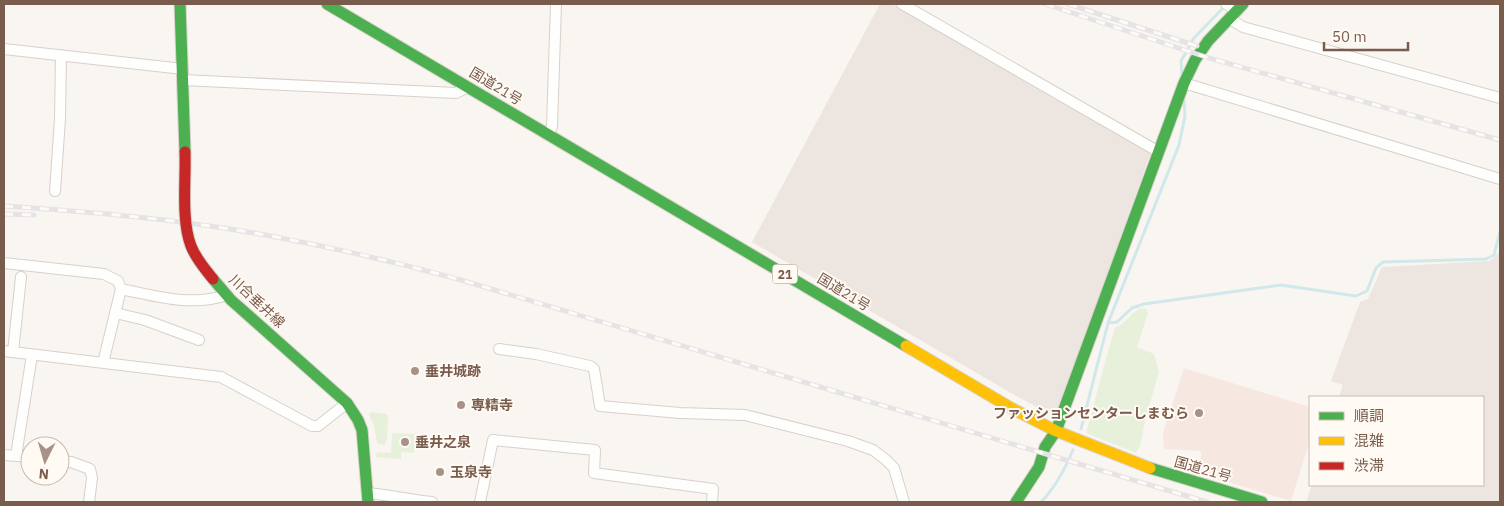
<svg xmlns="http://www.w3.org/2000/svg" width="1504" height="506" font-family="'IBM Plex Sans','Noto Sans JP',sans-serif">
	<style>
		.commercial { fill: #f6e8e1 }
		.industrial { fill: #ede5e0 }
		.green { fill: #e7f0db }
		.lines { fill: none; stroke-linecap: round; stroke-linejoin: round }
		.stream { stroke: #d0e8ea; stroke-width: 3 }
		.street-casing { stroke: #d7d1cb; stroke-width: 12 }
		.fast-casing { stroke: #d9d2cb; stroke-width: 13 }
		.slow-casing { stroke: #d9d2cb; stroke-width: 13 }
		.street { stroke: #fefefd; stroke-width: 10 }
		.fast { stroke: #4caf50; stroke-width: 11 }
		.slow { stroke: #ffc107; stroke-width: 11 }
		.rail-casing { stroke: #e6e3e7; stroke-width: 5 }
		.rail { stroke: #fffaf3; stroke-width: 3; stroke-dasharray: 9; stroke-linecap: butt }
		.jam-bridge-casing { stroke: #d9d2cb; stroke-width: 13; stroke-linecap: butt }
		.jam-bridge { stroke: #c62828; stroke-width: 11 }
		.poi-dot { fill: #a69286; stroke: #fffaf3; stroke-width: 2 }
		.labels { text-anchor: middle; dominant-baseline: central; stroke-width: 4; stroke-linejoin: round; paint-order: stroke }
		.shield { fill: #fffaf3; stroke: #a28b7f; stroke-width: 1 }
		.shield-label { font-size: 12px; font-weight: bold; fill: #7a5c4d }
		.street-label { font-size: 14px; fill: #7a5c4d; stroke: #fffaf3 }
		.poi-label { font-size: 14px; font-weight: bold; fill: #7a5c4d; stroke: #fffaf3; text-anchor: start }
	</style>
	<rect width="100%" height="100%" fill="#f9f5f0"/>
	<path class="commercial" d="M1184 368 1310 407V440L1291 501 1201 474V451L1164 449 1163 433Z"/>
	<path class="industrial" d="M880 4H892L1151 152 1058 411 1054 416 1018 397 752 242Z
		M1500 251V502H1306L1312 485H1483V397H1339L1343 385 1331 381 1360 302 1368 299 1382 267 1490 261Z"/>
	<path class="green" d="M1140 308 1146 309 1148 313 1137 347 1154 354 1159 372 1146 417 1140 446 1136 453 1086 433C1096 398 1104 363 1115 328 1125 324 1130 314 1140 308Z
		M371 412 386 414 388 416 387 440 384 445 378 444C374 433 376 426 369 415Z
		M392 433 415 434 414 453 401 452V459L376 457 377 452 391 453Z"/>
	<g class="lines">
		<path class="stream" d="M1182 74 1181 61 1194 38 1225 6
			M1108 323 1117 322 1132 308 1144 304 1281 285 1356 296 1367 291 1376 268 1383 262 1486 259 1494 255 1500 232
			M1081 429 1108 323 1179 145 1185 116 1184 100
			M1041 502C1056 487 1065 469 1073 450"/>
		<defs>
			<path id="street" d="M902 4 1159 152
				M1226 4 1237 11
				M1230 19 1243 27 1500 98
				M4 49 183 69
				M183 80 456 93 468 87
				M1184 83 1500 179
				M549 135 552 126 556 4
				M55 191 60 119 61 55
				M4 263 104 274 118 281 121 289
				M115 313 145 320 199 340
				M499 349 536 354 590 366 594 369 600 406 680 413 745 415 848 441 873 450 885 459 894 468 904 502
				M4 351 221 377 312 426H318L347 403
				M13 352 21 277
				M103 363 121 289C157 296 191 307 227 295
				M4 455 30 457
				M16 456 32 355
				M60 461 71 462 90 469 92 478 89 502
				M368 493C390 495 411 500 432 502
				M480 502 493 440 595 450 594 473 713 489 712 502"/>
			<path id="fast" d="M180 4 185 152
				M327 4 906 346
				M213 279 231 300 347 403 358 420 362 430 368 502
				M1150 468 1262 502
				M1016 502 1039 467 1045 447 1056 431 1184 83 1195 60 1208 41 1243 4"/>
			<path id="slow" d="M906 346 1011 408 1056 431 1150 468"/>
		</defs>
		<use href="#street" class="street-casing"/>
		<use href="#fast" class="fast-casing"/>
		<use href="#slow" class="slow-casing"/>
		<use href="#street" class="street"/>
		<use href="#fast" class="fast"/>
		<use href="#slow" class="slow"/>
		<defs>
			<path id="rail" d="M1045 4 1209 58 1500 140
				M1068 4 1197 46
				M4 206C91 212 178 219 265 235 331 247 396 262 461 280L1207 502
				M4 214 34 215"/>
		</defs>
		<use href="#rail" class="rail-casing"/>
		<use href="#rail" class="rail"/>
		<defs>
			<path id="jam-bridge" d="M185 152C186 180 181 220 191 246 196 259 205 269 213 279"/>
		</defs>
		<use href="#jam-bridge" class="jam-bridge-casing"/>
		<use href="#jam-bridge" class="jam-bridge"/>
	</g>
	<g class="poi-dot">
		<circle cx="415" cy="371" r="5"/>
		<circle cx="461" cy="405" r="5"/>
		<circle cx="1199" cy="413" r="5"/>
		<circle cx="405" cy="442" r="5"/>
		<circle cx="440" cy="472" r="5"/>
	</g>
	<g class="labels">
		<rect class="shield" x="772.5" y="264.5" width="25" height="19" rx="4"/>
		<g class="shield-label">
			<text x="785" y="274">21</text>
		</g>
		<g class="street-label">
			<text transform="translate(496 86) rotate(31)">国道21号</text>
			<text transform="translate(844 292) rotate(31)">国道21号</text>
			<text transform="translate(257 301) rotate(43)">川合垂井線</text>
			<text transform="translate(1203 469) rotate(16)">国道21号</text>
		</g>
		<g class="poi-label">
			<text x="425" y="371">垂井城跡</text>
			<text x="471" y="405">専精寺</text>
			<text x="1189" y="413" text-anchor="end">ファッションセンターしまむら</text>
			<text x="415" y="442">垂井之泉</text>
			<text x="450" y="472">玉泉寺</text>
		</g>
	</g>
	<rect width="1504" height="506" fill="none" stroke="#7a5c4d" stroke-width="10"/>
	<rect x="1309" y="396" width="175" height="90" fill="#fffaf3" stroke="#cabbb1"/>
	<rect x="1319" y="412" width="25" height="8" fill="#4caf50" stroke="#cabbb1"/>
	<text x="1354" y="421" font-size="15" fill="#7a5c4d">順調</text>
	<rect x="1319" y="437" width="25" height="8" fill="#ffc107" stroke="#cabbb1"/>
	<text x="1354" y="446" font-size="15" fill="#7a5c4d">混雑</text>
	<rect x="1319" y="462" width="25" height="8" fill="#c62828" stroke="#cabbb1"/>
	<text x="1354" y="471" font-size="15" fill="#7a5c4d">渋滞</text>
	<g transform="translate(45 461) rotate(185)"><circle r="24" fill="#fffaf3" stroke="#cabbb1"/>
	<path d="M0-4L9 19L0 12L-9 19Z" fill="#a69286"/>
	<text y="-8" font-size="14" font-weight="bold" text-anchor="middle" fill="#7a5c4d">N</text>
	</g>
	<path d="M1324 42v8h84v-8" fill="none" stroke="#7a5c4d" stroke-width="2.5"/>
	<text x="1332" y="42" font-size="15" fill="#7a5c4d" stroke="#fffaf3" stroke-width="4" paint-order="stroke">50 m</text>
</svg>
